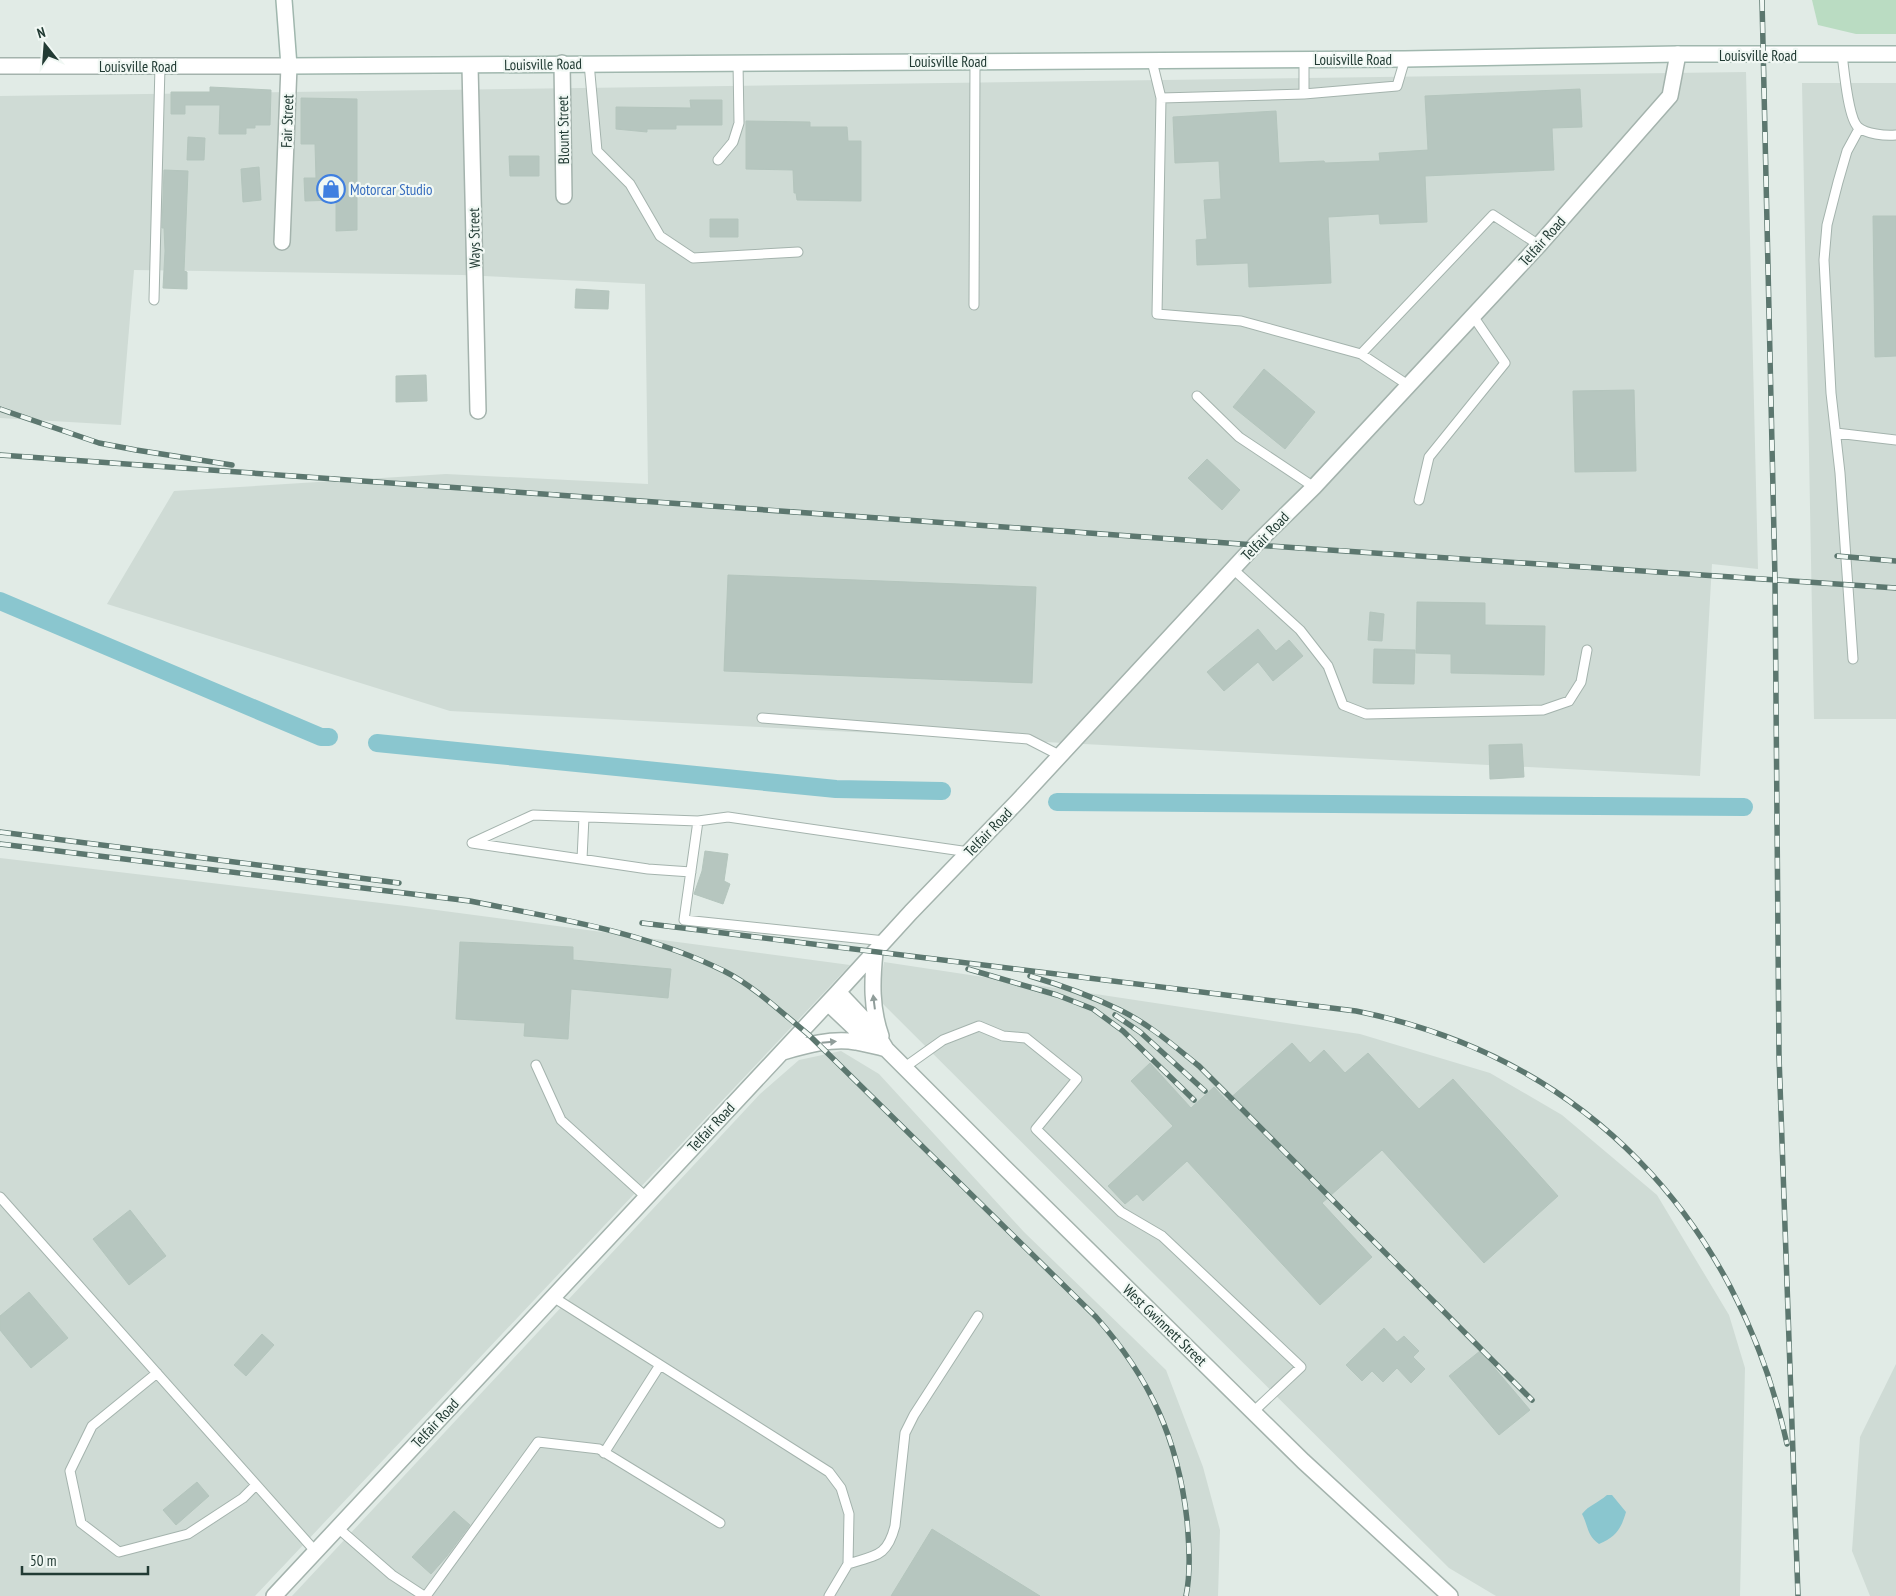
<svg xmlns="http://www.w3.org/2000/svg" width="1896" height="1596" font-family="'PT Sans Narrow',sans-serif">
	<style>
		.built { fill: #cfdbd5 }
		.green { fill: #badcc2 }
		.water { fill: #8ac6cf }
		.lines { fill: none; stroke-linecap: round; stroke-linejoin: round }
		.canal { stroke: #8ac6cf; stroke-width: 18 }
		.building { fill: #b6c6bf; stroke: #b4c5bd }
		.service-casing { stroke: #a4b3ad; stroke-width: 11 }
		.minor-casing { stroke: #a4b3ad; stroke-width: 18 }
		.tertiary-casing { stroke: #a4b3ad; stroke-width: 18 }
		.secondary-casing { stroke: #a0b7ae; stroke-width: 18 }
		.service { stroke: #fff; stroke-width: 9 }
		.minor { stroke: #fff; stroke-width: 15 }
		.tertiary { stroke: #fff; stroke-width: 15 }
		.secondary { stroke: #fff; stroke-width: 15 }
		.rail-casing { stroke: #5c776f; stroke-width: 5.5 }
		.rail { stroke: #f1f8f4; stroke-width: 4; stroke-dasharray: 11; stroke-linecap: butt }
		.oneway { fill: #909d9a }
		.labels { text-anchor: middle; dominant-baseline: central; stroke-width: 4.5; stroke-linejoin: round; paint-order: stroke }
		.street-label { font-size: 15px; fill: #223b34; stroke: #f1f8f4 }
		.shop-label { font-size: 15px; fill: #366cbe; stroke: #f1f8f4; text-anchor: start }
	</style>
	<rect width="100%" height="100%" fill="#e1ebe6"/>
	<path class="built" d="M1746 72 1758 569 1712 564 1700 776 450 711 107 604 174 491 446 474 648 484 645 284 462 275 134 270 121 425 0 418V96Z
		M1802 83H1896V719H1814Z
		M0 858 406 906 850 965 255 1596H0Z
		M884 962 1360 1034 1490 1073 1562 1115 1657 1195 1729 1315 1745 1368 1740 1596H1496L1449 1568 878 999Z
		M841 1051 879 1074 1024 1232 1166 1370 1203 1467 1220 1530 1218 1596H292L760 1094 799 1060Z
		M1896 1364V1596H1870L1852 1551 1860 1437Z"/>
	<path class="green" d="M1812 0H1896V34H1856L1818 25Z"/>
	<path class="water" d="M1607 1495H1612L1626 1512C1621 1529 1616 1537 1599 1544 1587 1536 1588 1525 1582 1514 1589 1505 1598 1503 1607 1495Z"/>
	<g class="lines">
		<path class="canal" d="M0 601 321 737H329
			M377 743 836 789 942 791
			M1057 802 1744 807"/>
	</g>
	<path class="building" d="M210 87 271 90 270 125H255V128H246V134H219L220 105H185V114H171V92H210Z
		M1580 89 1582 127 1552 128 1554 170 1425 176 1427 222 1380 224 1379 214 1328 217 1331 283 1249 287 1248 263 1197 265 1196 240 1207 239 1204 200 1221 199 1219 161 1175 163 1173 117 1276 111 1279 163 1324 161 1325 163 1380 161 1379 153 1428 150 1425 96Z
		M301 98 357 99V230L336 231V200L305 201 304 178H316L315 144H301Z
		M690 100H722V125H676V129H647V132L616 129V107L691 108Z
		M746 121 810 122V127H847L848 141H861V201L797 200 796 193H794L793 170 746 169Z
		M188 137 205 138 204 160H187Z
		M509 156H539V176H510Z
		M259 167 261 200 243 202 241 169Z
		M164 170 188 171 184 271 187 272V289L163 288 165 251 164 228H162Z
		M1873 216H1896V356L1875 357Z
		M710 219H738V237H710Z
		M576 289 609 291 608 309 575 308Z
		M1264 369 1315 412 1285 449 1233 407Z
		M426 375 427 401 396 402V376Z
		M1634 390 1636 471 1575 472 1573 391Z
		M1207 459 1240 490 1222 510 1188 478Z
		M728 575 1036 587 1032 683 724 671Z
		M1417 602 1485 603V625L1545 626 1544 675 1451 673V654L1416 653Z
		M1370 612 1384 614 1382 641 1368 640Z
		M1258 629 1276 651 1289 640 1303 656 1273 681 1258 662 1224 691 1207 672Z
		M1374 649 1415 650 1414 684 1373 683Z
		M1522 744 1524 777 1490 779 1489 745Z
		M705 851 728 854 724 881 730 884 723 904 694 894 702 871Z
		M460 942 573 947V960L671 969 668 998 571 989 568 1039 524 1036 525 1023 456 1019Z
		M1292 1043 1310 1063 1324 1050 1345 1073 1368 1053 1419 1109 1453 1079 1558 1196 1484 1263 1382 1150 1322 1203 1372 1257 1320 1305 1187 1161 1143 1201 1137 1194 1125 1204 1108 1186 1173 1126 1131 1081 1150 1063 1191 1108 1214 1087 1227 1101Z
		M130 1210 166 1256 129 1285 93 1239Z
		M29 1292 68 1338 31 1368 0 1330V1316Z
		M1384 1328 1397 1342 1404 1336 1419 1351 1413 1357 1425 1369 1411 1383 1397 1368 1383 1382 1372 1371 1362 1381 1346 1365Z
		M262 1334 274 1345 246 1376 234 1365Z
		M1480 1351 1530 1410 1499 1435 1449 1376Z
		M197 1482 209 1496 176 1525 163 1510Z
		M454 1511 470 1525 447 1556 431 1574 412 1557Z
		M932 1529 1040 1596H891Z"/>
	<g class="lines">
		<defs>
			<path id="service" d="M1842 54C1844 69 1848 118 1858 127 1866 134 1885 136 1896 135
				M1152 61 1161 98 1304 94V60
				M589 63 597 151 630 184 660 236 693 258 798 252
				M1304 94 1397 86 1405 59
				M1161 98 1157 314 1241 321 1361 354 1408 385
				M718 160 733 142 739 123 738 63
				M154 300 160 66
				M974 305 975 61
				M1361 354 1493 215 1539 245
				M1197 396 1239 437 1314 487
				M1836 433 1896 440
				M1419 500 1429 457 1505 363 1473 316
				M1234 570 1300 630 1328 666 1343 705 1366 714 1543 710 1569 701 1581 682 1587 650
				M1853 659 1840 473 1831 393 1824 260 1827 225 1838 182 1847 151 1859 129
				M762 718 1028 739 1061 756
				M698 821 684 920 885 941
				M582 859 584 817
				M691 872 648 869 472 843 533 815 698 821 728 817 969 852
				M536 1065 561 1120 646 1197
				M905 1067 943 1040 979 1026 1003 1036 1026 1038 1077 1079 1036 1129 1121 1212 1162 1236 1301 1367 1253 1412
				M0 1197 316 1552
				M553 1297 829 1472 841 1488 849 1514 848 1564
				M157 1373 92 1426 70 1471 81 1523 119 1552 188 1534 243 1498 256 1485
				M604 1453 660 1365
				M338 1528 392 1575 424 1596
				M426 1596 538 1442 599 1449 720 1523
				M829 1596 848 1564C876 1555 887 1557 895 1526L905 1433 914 1415 978 1316"/>
			<path id="minor" d="M562 63 564 196
				M0 66H289L282 242
				M470 66 478 411"/>
			<path id="tertiary" d="M875 952C872 981 871 1008 881 1036
				M838 992 875 1031 886 1049 1004 1167 1303 1461 1450 1596
				M828 1003 866 1039 874 1043
				M783 1052C806 1045 832 1038 856 1042 866 1044 876 1046 886 1049
				M274 1596 838 992 911 912 1018 801 1255 545 1314 487 1539 245 1670 96 1678 54"/>
			<path id="secondary" d="M284 0 289 66 1405 59 1678 54H1896"/>
		</defs>
		<use href="#service" class="service-casing"/>
		<use href="#minor" class="minor-casing"/>
		<use href="#tertiary" class="tertiary-casing"/>
		<use href="#secondary" class="secondary-casing"/>
		<use href="#service" class="service"/>
		<use href="#minor" class="minor"/>
		<use href="#tertiary" class="tertiary"/>
		<use href="#secondary" class="secondary"/>
		<defs>
			<path id="rail" d="M1762 0 1775 579 1779 1056 1798 1596
				M0 409 99 443 136 450 232 465
				M0 455 1255 545 1896 588
				M1837 556 1896 561
				M0 832 399 883
				M0 844 470 901C555 918 646 932 724 971 754 986 783 1014 809 1035L1096 1317C1150 1378 1178 1439 1187 1520 1189 1545 1191 1571 1186 1596
				M642 923 1356 1011C1585 1057 1737 1219 1787 1444
				M968 969 1057 995 1093 1009 1123 1031 1194 1100
				M1030 976C1061 985 1091 996 1120 1010 1149 1024 1174 1046 1199 1066L1532 1400
				M1115 1015 1140 1032 1205 1091"/>
		</defs>
		<use href="#rail" class="rail-casing"/>
		<use href="#rail" class="rail"/>
	</g>
	<defs><path id="oneway-solid" d="M-6-.8H1V-3.2L6.5 0L1 3.2V.8H-6Z" transform="scale(1.25)"/></defs>
	<g class="oneway">
		<use href="#oneway-solid" transform="translate(874 1002) rotate(-97)"/>
		<use href="#oneway-solid" transform="translate(829 1042) rotate(-5)"/>
	</g>
	<defs>
		<symbol id="shop-ring" viewBox="-11 -11 22 22"><circle r="9.5" fill="#f1f8f4" stroke="#3f7fe0" stroke-width="1.5"/><path d="M-5-2.5h2.3a2.7 3.5 0 0 1 5.4 0H5L5.5 6h-11ZM-1.5-2.5h3a1.5 2.3 0 0 0-3 0Z" fill="#3f7fe0"/></symbol>
	</defs>
	<g fill-rule="evenodd">
		<use href="#shop-ring" x="315" y="173" width="32" height="32"/>
	</g>
	<g class="labels">
		<g class="street-label">
			<text x="1758" y="55">Louisville Road</text>
			<text x="1353" y="59">Louisville Road</text>
			<text x="948" y="61">Louisville Road</text>
			<text transform="translate(543 64) rotate(-1)">Louisville Road</text>
			<text x="138" y="66">Louisville Road</text>
			<text transform="translate(287 121) rotate(-88)">Fair Street</text>
			<text transform="translate(563 130) rotate(-91)">Blount Street</text>
			<text transform="translate(474 238) rotate(-91)">Ways Street</text>
			<text transform="translate(1542 241) rotate(-48)">Telfair Road</text>
			<text transform="translate(1265 536) rotate(-46)">Telfair Road</text>
			<text transform="translate(988 832) rotate(-46)">Telfair Road</text>
			<text transform="translate(711 1127) rotate(-47)">Telfair Road</text>
			<text transform="translate(1165 1325) rotate(44)">West Gwinnett Street</text>
			<text transform="translate(435 1423) rotate(-47)">Telfair Road</text>
		</g>
		<g class="shop-label">
			<text x="350" y="189">Motorcar Studio</text>
		</g>
	</g>
	<g transform="translate(45 45) rotate(343)" stroke="#f1f8f4" stroke-width="4" paint-order="stroke">
	<path d="M0-4L9 19L0 12L-9 19Z" fill="#223b34"/>
	<text y="-8" font-size="14" font-weight="bold" text-anchor="middle" fill="#223b34">N</text>
	</g>
	<path d="M22 1566v8h126v-8" fill="none" stroke="#223b34" stroke-width="2.5"/>
	<text x="30" y="1566" font-size="15" fill="#223b34" stroke="#f1f8f4" stroke-width="4" paint-order="stroke">50 m</text>
</svg>
